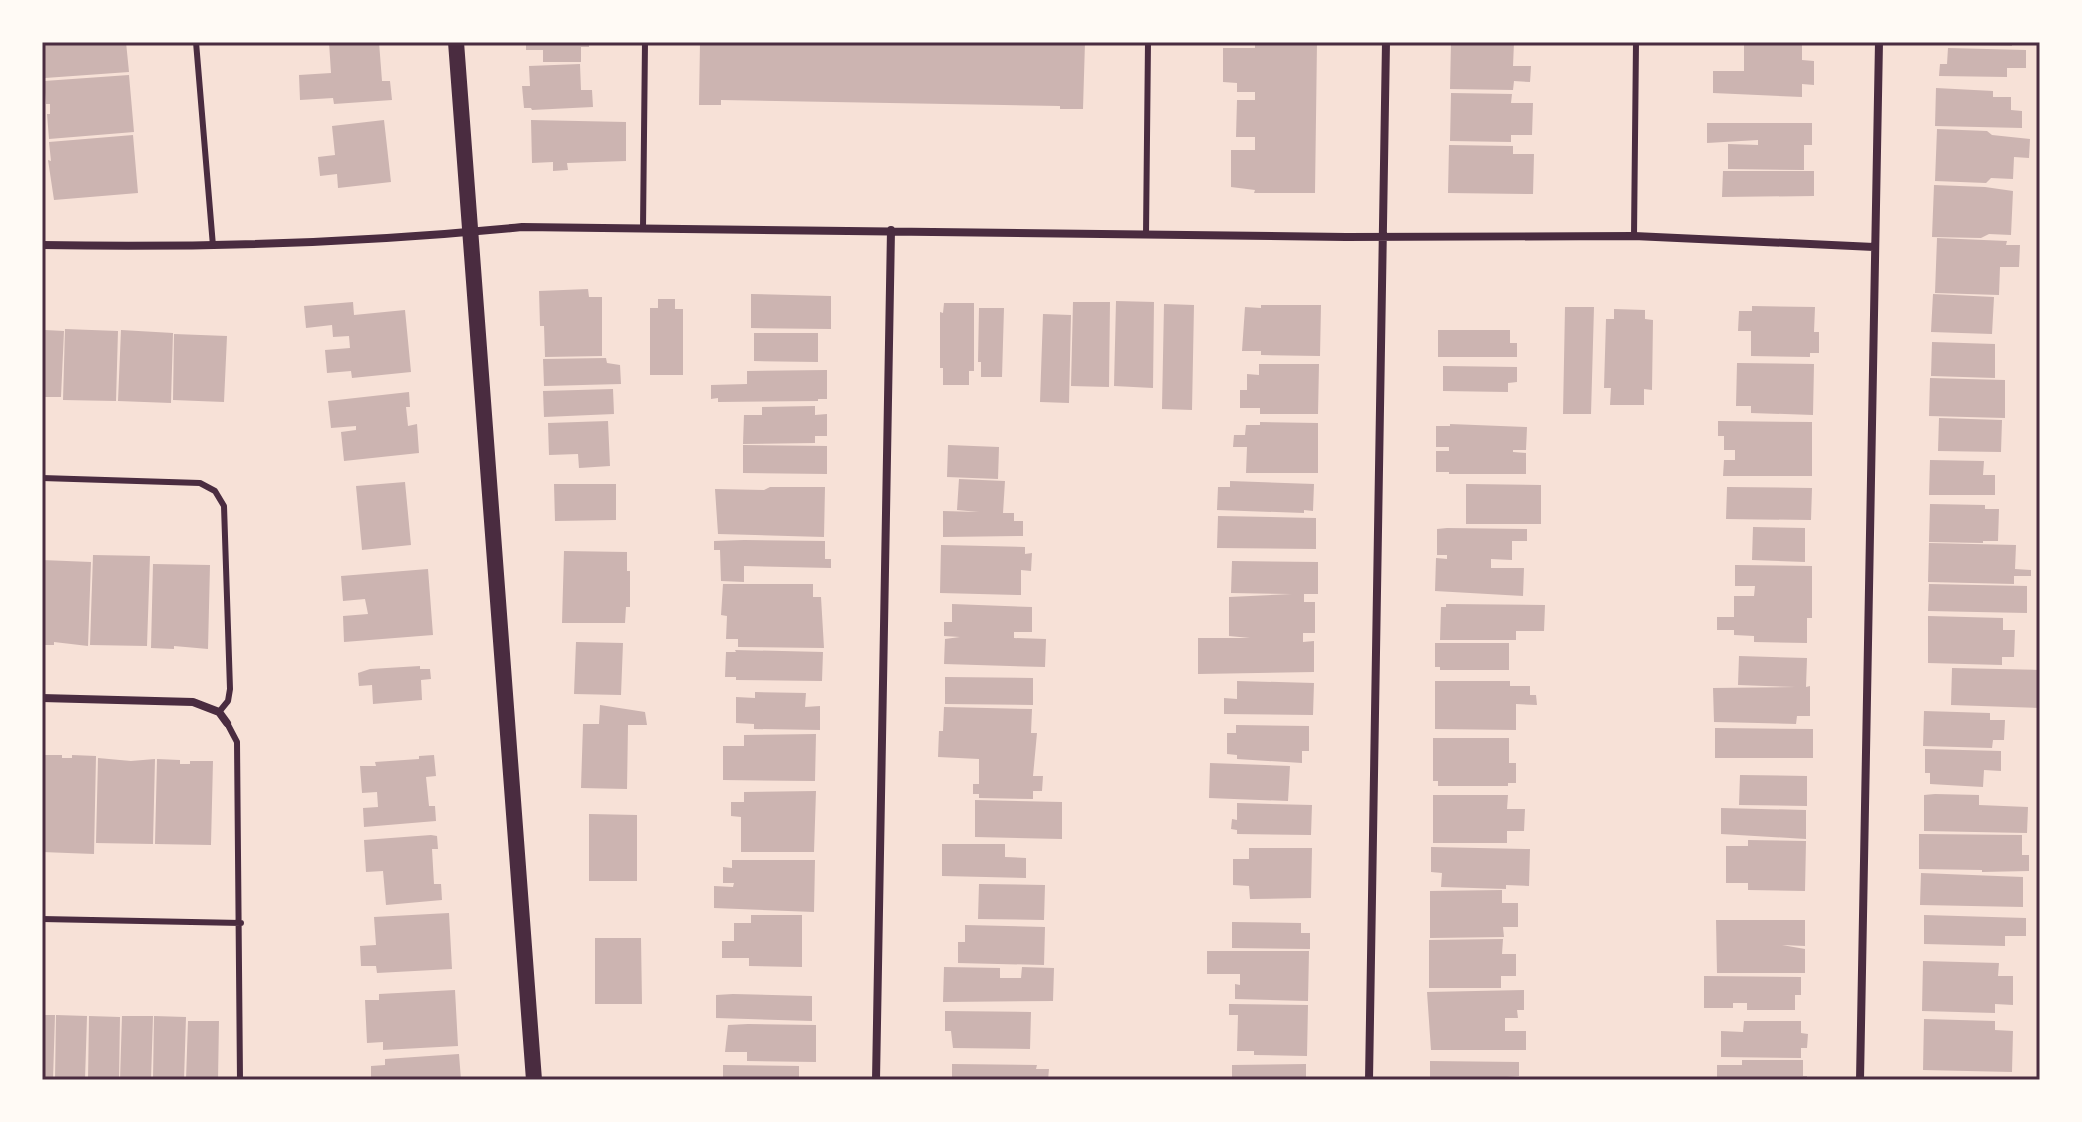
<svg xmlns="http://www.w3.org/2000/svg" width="2082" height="1122" font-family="'Public Sans',sans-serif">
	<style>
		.building { fill: #ccb4b1 }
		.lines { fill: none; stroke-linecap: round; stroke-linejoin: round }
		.service { stroke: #4a2c40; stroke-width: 6 }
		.minor { stroke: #4a2c40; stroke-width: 8 }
		.secondary { stroke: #4a2c40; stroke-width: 16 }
		.neatline { fill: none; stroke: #4a2c40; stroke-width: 3 }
	</style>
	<rect width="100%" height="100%" fill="#f7e1d7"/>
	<path class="building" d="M42 42H126L129 72 45 78Z
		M329 42H379L382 81H390L392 100 334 104 333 98 300 100 299 75 331 73Z
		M526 42H589V47H581V62H543V50H526Z
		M700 42H1085L1083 109H1060V106L721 100V105H699Z
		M1255 42H1317L1315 193H1254L1255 190 1231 187V150H1255V137H1236L1237 100H1255V92H1237V83L1223 82V48H1255Z
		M1451 42H1514L1513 66H1531L1530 82 1514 81 1513 90 1450 89Z
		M1744 42H1802V60L1814 61V85L1802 84V97L1713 93V71H1744Z
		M1948 42H2012V46L1948 45Z
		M1948 48 2026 50V68H2007V77L1939 76 1940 64H1947Z
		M580 64 581 90H592L593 107 532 110 531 108H524L522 86H530L529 66Z
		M129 75 134 132 49 139 47 114H50V104H46L44 81Z
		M1936 88 1993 91V97H2011V110L2022 111V128L1935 126Z
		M1451 93 1512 94 1511 103H1533L1532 135H1511V142L1450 141Z
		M384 120 391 182 338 188 337 174 320 176 318 157 335 155 332 126Z
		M531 120 626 122V161L567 163 568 170 553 171V162L532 163Z
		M1707 123H1812V145H1804V170L1728 169V144L1758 145V140L1707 143Z
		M1937 129 1987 131 1992 135 2030 139 2029 158 2014 157 2013 179 1991 178 1986 183 1935 181Z
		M133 135 138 193 54 200 48 160 51 161 49 142Z
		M1449 145 1513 146V154H1534L1533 194 1448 193Z
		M1723 171H1814V196L1722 197Z
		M1934 185 1985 187 2013 191 2011 235 1989 234 1981 238 1932 237Z
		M1937 238 2007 241 2006 245H2020L2019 267H2000L1999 295 1935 293Z
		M588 289 589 297H602V356L545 357 544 326H540L539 291Z
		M751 294 831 296V329L751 328Z
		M1933 294 1994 297 1992 334 1931 332Z
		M658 299H675V309H683V375H650V308H658Z
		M1116 301 1154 302 1153 388 1114 386Z
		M353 302 354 315 405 310 411 372 352 378 351 371 327 373 325 350 350 348 349 336 333 337 332 325 306 328 304 306Z
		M1073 302H1110L1109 387 1071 386Z
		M944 303H974V371H969V385H943V368H940V312L943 313Z
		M1164 304 1194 305 1192 410 1162 409Z
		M1261 305H1321L1320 356 1261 355V351H1242L1245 307 1261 308Z
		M1752 306 1815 307 1814 332H1819V353H1810V357L1751 356V331H1738L1739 311H1752Z
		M1565 307H1594L1591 414H1563Z
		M979 308H1004L1002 377H981V362H978Z
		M1614 309 1645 310V319L1653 320 1652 390 1644 389V405H1610L1611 388H1604L1606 319H1614Z
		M1043 314 1071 315 1069 403 1040 402Z
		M65 329 118 331 116 401 63 400Z
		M45 330 64 331 61 397H42V332Z
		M121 330 173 333 171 403 118 401Z
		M1438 330H1510V343H1517V357H1438Z
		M754 333H818V362L754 361Z
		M174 334 227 336 224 402 173 400Z
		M1932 342 1995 344V378L1931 376Z
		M606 358 607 363 620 365 621 384 544 386 543 359Z
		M1737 363 1814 364 1813 415 1751 413V406H1736Z
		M1259 364H1319L1318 414H1260V408H1240V390H1247V374L1259 375Z
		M1443 366 1517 367V382L1508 383V392L1443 391Z
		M827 370V399H818V401L718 402V398L711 399V385L747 384V371Z
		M1930 378 2005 380V418L1929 416Z
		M613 389 614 414 544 417 543 391Z
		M409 392 410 407H406L408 426 417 424 419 453 344 461 341 432 356 430V426L331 428 328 401Z
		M815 406V415L827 414V436H815V443L743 444 744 415H762V407Z
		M1939 418 2002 420 2001 452 1938 451Z
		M608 421 610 466 579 468 578 454 549 455 548 423Z
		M1718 421 1812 422V476H1723L1724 460H1735V450H1724V436H1718Z
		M1260 422 1318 423V473H1246L1247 447H1233L1234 435H1245L1246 425H1260Z
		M1450 424 1527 427 1526 450H1513V452L1526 453V474H1449V472H1436V451H1449V447H1436V426H1450Z
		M743 445 827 446V474L743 473Z
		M948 445 999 447 998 479 947 477Z
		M1930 460 1984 461 1983 475H1995V495H1929Z
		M959 479 1005 481 1003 513H1014V521H1023V536L943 537V511L979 512 957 510Z
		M1230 481 1314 484 1313 511 1304 510V513L1217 510 1218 487H1230Z
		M405 482 411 545 362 550 356 486Z
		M554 484H616V520L555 521Z
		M1466 484 1541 485V524H1466Z
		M770 487H825L824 537 718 534 715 489 764 490Z
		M1727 487 1812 488 1811 520 1726 519Z
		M1930 504 1985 505V509H1999L1998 541H1983V543L1929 542Z
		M1218 516 1316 518V549L1217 548Z
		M1753 527 1805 528V562L1752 560Z
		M1447 528 1527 529V541H1512V560L1491 559V568H1524L1523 596 1435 591 1436 558 1447 559V555H1437V529Z
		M744 540 825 541V559H831V568L744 566V582L721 581 720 550H714V541Z
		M1929 543 2016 545 2015 569 2031 570V576H2014V584L1928 582Z
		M941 545 1025 547V554L1032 553 1031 571 1021 570V595L940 593Z
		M564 551 627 552V571H630V607H626L625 623H562Z
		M93 555 150 556 147 646 90 645Z
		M42 560 91 562 88 646 54 642V645H42Z
		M1232 561 1318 562V594H1304V602H1315V633H1303V642L1314 641V672L1198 674V638H1250L1229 636V597L1292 594 1231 593Z
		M153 564 210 565 208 649 174 646V649L151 648Z
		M1735 565 1812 566V618H1807V643L1754 642V636L1734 635V630H1717V617H1734V596H1754L1755 586H1735Z
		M428 569 433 635 344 642 343 616 368 614 365 599 343 601 341 576Z
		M723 584H813V597H821L824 648 738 647V639H726L727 616 721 615Z
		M1929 584 2027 586V613L1928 611Z
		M952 604 1032 607V632H1014V638L1046 639 1045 667 944 664 945 639 960 637 944 636V622H952Z
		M1446 604 1545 605 1544 631H1516V640H1440L1441 607H1446Z
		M1928 616 2003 618V630H2015L2014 657H2002V665L1928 663Z
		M576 642 623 643 621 695 574 694Z
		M1435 643H1509V670H1440V667H1435Z
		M735 650 823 652 822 681 736 680V677H725L726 652H736Z
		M1739 656 1807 658 1806 687 1810 686V716H1797L1796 724 1714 722 1713 688 1796 687 1738 685Z
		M420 666V669H430L431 679 421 680 422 700 373 704 372 685 359 686 358 673 370 669Z
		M1952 668 2040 670V708L1951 705Z
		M945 677 1033 678V705L945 704Z
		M1237 681 1314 683 1313 715 1224 714V698L1237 699Z
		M1435 681H1510V686H1530V695H1536L1537 705 1516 704V730L1435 729Z
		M755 692 806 693 805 707 820 706V730L754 729V724L736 723V697L755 698Z
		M600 705 645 712 647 725H628L627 789 581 788 583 724H599Z
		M944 707 1032 709 1031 733H1037L1033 776H1043L1042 791H1033V799L979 798V794H973V784H979V759L938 757 939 731H943Z
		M1924 711 1990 713V720H2005L2004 740H1993L1992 748 1923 746Z
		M1236 725 1309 726V751H1302V763L1237 759V755L1227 754V733H1236Z
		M1715 728 1813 729V758H1715Z
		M816 734 815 781 723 780V746H744V735Z
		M1433 738H1509V763H1516V783H1508V786H1438V781H1433Z
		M1925 749 2001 751V771L1984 770 1983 787 1930 784V773H1925Z
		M42 755H62V758H72V755L96 756 94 854 42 852Z
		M434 755 436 776 426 777 429 806H435L436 821 364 827 363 808 378 807 377 792 362 793 360 766H376L375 762 419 759V756Z
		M98 758 131 761 155 759 153 844 96 843Z
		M157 759 180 760V764H190V761H213L211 845 155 844Z
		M1210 763 1290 766 1288 801 1209 798Z
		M1740 775 1807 776V806L1739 805Z
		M816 791 814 852H741V817L731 816V802H744V792Z
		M1935 794 1979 795V805L2028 807 2027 833 1924 831V795Z
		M1433 795H1508L1507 809H1525L1524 831H1507V843H1433Z
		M975 800 1062 802V839L975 837Z
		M1237 803 1312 805 1311 835 1237 834V830L1231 829 1232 819 1237 820Z
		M1721 808 1806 810V839L1721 834Z
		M589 814 637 815V881H589Z
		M1919 834 2022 835V855H2029V871L1982 872V870L1919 869Z
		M431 835 437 836 438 849H432L434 884H441L442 900 386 905 383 871 366 872 364 840Z
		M1748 840 1806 841 1805 891 1748 890V883H1726V846H1748Z
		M942 844H1005V857L1026 858V878L942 876Z
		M1431 847 1530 849 1529 886 1506 885V889L1441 887 1442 873 1431 872Z
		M1249 848H1312L1311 898 1250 899 1249 886 1233 885V859H1249Z
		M732 860H815L814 912 714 908V886L733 887 734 883H723V867L732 868Z
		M1921 873 2023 877V907L1920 905Z
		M979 884 1045 885 1044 920 978 919Z
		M1502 890V903H1518V927H1503L1504 937 1430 938V891Z
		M449 913 452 969 377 973 376 966H361L360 946 376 945 374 917Z
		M751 915H802V967L749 966V958H722V941H734V923H751Z
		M1924 915 2026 918V936H2005V946L1924 944Z
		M1716 920H1805V946L1782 945 1805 949V973H1717Z
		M1232 922 1301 923V933H1310V949L1232 948Z
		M965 925 1045 927 1044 965 958 963V942H965Z
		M595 938H641L642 1004H595Z
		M1503 939 1502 954H1516V976H1501V988H1429V940Z
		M1207 951H1309L1308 1001 1235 999V984L1240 985V974H1207Z
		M1923 961 1999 963 1998 976H2013V1005L1995 1004V1013L1922 1011Z
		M944 967 1000 968V978H1021L1022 967 1054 968 1053 1001 943 1002Z
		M1704 976 1801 977V995H1795V1010H1747V1003H1733V1008H1704Z
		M455 990 458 1046 383 1050V1042L367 1043 365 1000H379V994Z
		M1524 990V1010H1517L1518 1018H1505V1031H1526V1050H1431L1427 992Z
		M733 994 812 996V1021L716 1018V995Z
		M1229 1004 1308 1005 1307 1056 1254 1055V1051H1237L1238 1015H1229Z
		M945 1011 1031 1012 1030 1049 953 1048 951 1031H945Z
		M42 1015H55L53 1080H42Z
		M56 1015 87 1016 85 1080H55Z
		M89 1016 120 1017 119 1080H88Z
		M122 1016H153L151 1080H120Z
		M154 1016 186 1017 184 1080H153Z
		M1924 1019 1995 1021V1030L2013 1031 2012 1072 1923 1070Z
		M188 1021H219L218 1080H186Z
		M1744 1021H1801V1033L1808 1034 1807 1048H1801V1058L1721 1057V1031L1743 1032Z
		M748 1024 816 1025V1062L747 1061V1052H725L728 1025Z
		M459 1054 461 1080H371V1066L385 1065V1059Z
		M1742 1060H1803V1076H1807V1080H1717V1065H1742Z
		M1430 1061 1519 1062V1076L1507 1077V1080H1430Z
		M952 1064 1037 1065 1036 1069H1049L1048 1080H952Z
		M1306 1064V1080H1232V1065Z
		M723 1065 799 1066V1080H723Z"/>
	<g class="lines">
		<path class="service" d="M196 42 213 246
			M643 228 645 42
			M1146 234 1148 42
			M1634 236 1636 42
			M42 478 200 483 215 491 224 506 230 689 228 701 219 712
			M227 723 237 742 240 1080
			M42 919 241 923"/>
		<path class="minor" d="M42 245C202 248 362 243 522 227L1346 237 1634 236 1874 247
			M42 698 193 702 219 712 227 723
			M876 1080 891 230
			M1369 1080 1386 42
			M1860 1080 1879 42"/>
		<path class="secondary" d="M456 42 534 1080"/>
	</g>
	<rect width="2082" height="1122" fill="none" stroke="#fffaf5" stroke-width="88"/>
	<rect x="44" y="44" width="1994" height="1034" class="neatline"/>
</svg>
